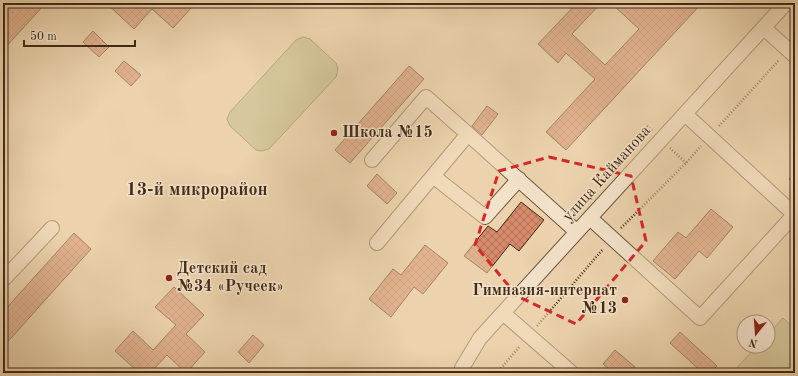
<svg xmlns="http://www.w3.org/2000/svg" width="798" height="376" font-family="'Old Standard TT',serif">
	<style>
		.green { fill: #babb88; stroke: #7e724f }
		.building { fill: url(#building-cross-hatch); stroke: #422a16 }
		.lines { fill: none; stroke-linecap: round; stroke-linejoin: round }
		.minor-casing { stroke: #6c543c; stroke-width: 16 }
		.path { stroke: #422a16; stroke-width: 2.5; stroke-dasharray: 1 2; stroke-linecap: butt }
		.minor { stroke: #f3e2ca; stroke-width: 14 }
		.marked { fill: none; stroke: #d62828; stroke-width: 3; stroke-dasharray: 8 5; stroke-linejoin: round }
		.poi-dot { fill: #8f2418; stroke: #f3e2ca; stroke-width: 1.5 }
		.labels { text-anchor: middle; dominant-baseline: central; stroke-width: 3; stroke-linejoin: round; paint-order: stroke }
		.poi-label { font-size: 16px; font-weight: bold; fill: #422a16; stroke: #f3e2ca; text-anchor: start }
		.street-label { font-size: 16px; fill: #422a16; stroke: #f3e2ca }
		.quarter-label { font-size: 18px; font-weight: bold; fill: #422a16; stroke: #f3e2ca }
	</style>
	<defs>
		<pattern id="building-cross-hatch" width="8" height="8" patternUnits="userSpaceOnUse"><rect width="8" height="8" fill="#d68a6a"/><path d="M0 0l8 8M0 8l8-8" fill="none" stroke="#af7156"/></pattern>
	</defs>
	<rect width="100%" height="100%" fill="#ecd3ad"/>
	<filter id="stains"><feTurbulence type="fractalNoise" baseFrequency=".005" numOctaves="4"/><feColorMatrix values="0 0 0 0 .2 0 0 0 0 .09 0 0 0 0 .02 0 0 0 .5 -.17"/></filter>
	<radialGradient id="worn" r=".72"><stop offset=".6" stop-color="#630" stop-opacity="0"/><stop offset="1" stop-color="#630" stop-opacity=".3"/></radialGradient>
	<path class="green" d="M303 37 310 39 336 63 338 70 336 77 269 149 262 151 256 150 230 126 227 119 230 112 296 40Z
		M783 318 795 329V373H732L757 346H768V334Z"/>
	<path class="building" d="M14 3H46L3 50V15Z
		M106 3H189L193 6 173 28 152 9 134 29Z
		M577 3H601L572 34 605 65 639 29 611 3H702L566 150 546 132 595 79 566 53 558 63 538 44Z
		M93 31 109 47 99 57 83 42Z
		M124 61 141 75 131 86 115 71Z
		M409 66 424 79 350 163 335 150Z
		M487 106 498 114 482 135 472 126Z
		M795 172V184L789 179Z
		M377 174 397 193 387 204 367 186Z
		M521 202 544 220 519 251 510 244 487 273 464 256 488 226 497 232Z
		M711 209 733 227 707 258 699 251 675 279 653 261 678 232 686 238Z
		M74 233 91 249 3 347V312Z
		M425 245 448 263 423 294 414 287 391 317 369 299 393 269 401 275Z
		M174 287 204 315 186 334 205 352 186 373 167 355 150 373H131L135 369 115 351 133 331 153 350 176 325 155 307Z
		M680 332 717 366 711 373H703L670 343Z
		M253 335 264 345 249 363 238 352Z
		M615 350 635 367 629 373H613L603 364Z"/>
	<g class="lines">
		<defs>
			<path id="minor" d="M764 28 795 56
				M685 114 795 215
				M372 160 426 97 468 134
				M433 176 485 217 519 179
				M590 218 700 318 794 215
				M377 243 468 134 577 232
				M3 280 52 228
				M503 313 572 373
				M461 373 462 368 480 338 786 3"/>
		</defs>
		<use href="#minor" class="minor-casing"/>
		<path class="path" d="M647 126 652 131
			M719 126 779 60
			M670 148 686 163
			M621 228 686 163 701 146
			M537 326 603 249
			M497 373 520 346"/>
		<use href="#minor" class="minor"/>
	</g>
	<path d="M0 0H798V376H0ZM549 157 631 176 646 241 576 324 517 296 475 245 499 171Z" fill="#ecd3ad" fill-opacity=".55" fill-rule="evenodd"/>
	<path class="marked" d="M549 157 631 176 646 241 576 324 517 296 475 245 499 171Z"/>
	<g class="poi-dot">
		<circle cx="334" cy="133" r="4"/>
		<circle cx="169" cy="278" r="4"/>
		<circle cx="625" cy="300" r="4"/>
	</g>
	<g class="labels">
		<g class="poi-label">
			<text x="342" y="133">Школа №15</text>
			<text x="177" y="269">Детский сад<tspan x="177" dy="18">№34 «Ручеек»</tspan></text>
			<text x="617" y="291" text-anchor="end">Гимназия-интернат<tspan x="617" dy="18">№13</tspan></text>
		</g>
		<g class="street-label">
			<text transform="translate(607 174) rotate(-48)">улица Кайманова</text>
		</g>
		<g class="quarter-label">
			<text x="197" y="190">13-й микрорайон</text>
		</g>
	</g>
	<rect width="798" height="376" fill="none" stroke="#ecd3ad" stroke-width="16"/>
	<rect x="4" y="4" width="790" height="368" fill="none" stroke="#422a16" stroke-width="2"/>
	<rect x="8" y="8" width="782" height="360" fill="none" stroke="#422a16"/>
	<g transform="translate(756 334) rotate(197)"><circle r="19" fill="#f3e2ca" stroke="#ac9882"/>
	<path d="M0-3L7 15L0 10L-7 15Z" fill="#8f2418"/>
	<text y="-6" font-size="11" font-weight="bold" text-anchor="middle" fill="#422a16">N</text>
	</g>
	<path d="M24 40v6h111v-6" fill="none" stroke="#422a16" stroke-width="2"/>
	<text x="30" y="40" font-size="12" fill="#422a16" stroke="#f3e2ca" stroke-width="3" paint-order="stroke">50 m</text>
	<rect width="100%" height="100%" filter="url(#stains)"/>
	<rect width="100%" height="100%" fill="url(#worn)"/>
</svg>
